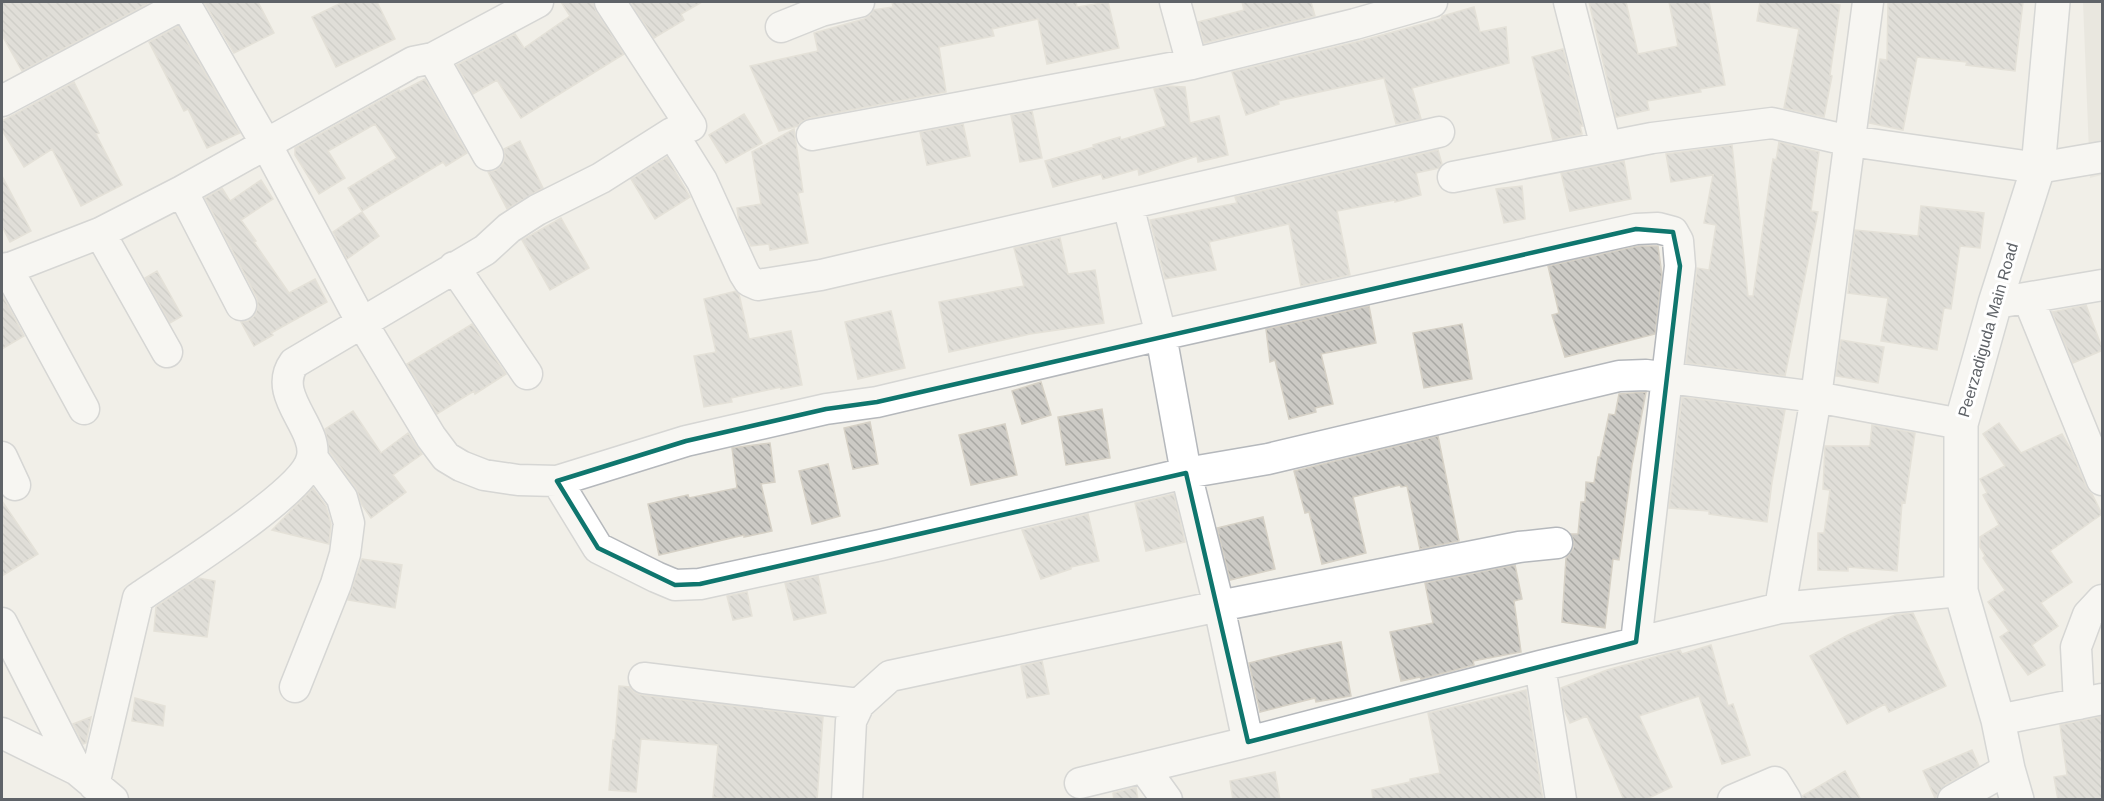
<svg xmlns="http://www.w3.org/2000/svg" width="2104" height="801" font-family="Arial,sans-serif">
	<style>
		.education { fill: #e1ded6 }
		.building { fill: url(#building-back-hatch); stroke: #d6d1c6; stroke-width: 1.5 }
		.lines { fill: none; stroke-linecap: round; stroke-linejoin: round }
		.street-casing { stroke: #b5b8bc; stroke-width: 33 }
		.secondary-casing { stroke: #b6babf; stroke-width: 36 }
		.street { stroke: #fff; stroke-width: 30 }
		.secondary { stroke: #fff; stroke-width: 33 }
		.marked { fill: none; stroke: #0f766e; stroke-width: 4.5; stroke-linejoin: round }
		.labels { text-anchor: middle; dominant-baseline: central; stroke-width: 6; stroke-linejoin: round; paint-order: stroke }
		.street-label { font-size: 16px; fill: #5f6368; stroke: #fff }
	</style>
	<defs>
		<pattern id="building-back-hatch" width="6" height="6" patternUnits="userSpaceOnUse" patternTransform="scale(1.5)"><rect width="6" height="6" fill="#cccac5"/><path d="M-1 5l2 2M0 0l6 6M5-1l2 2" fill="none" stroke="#a9a8a4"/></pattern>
	</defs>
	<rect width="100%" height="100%" fill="#f1efe8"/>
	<path class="education" d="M2083 2H2102V175L2090 178Z"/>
	<path class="building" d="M2 2H151L22 71 2 35Z
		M204 2H258L274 33 234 53Z
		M343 2H377L395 39 336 67 312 17Z
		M561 2H593L596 11 624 54 521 118 497 80 473 94 457 65 515 34 524 48 570 16Z
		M630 2H702L681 14 684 20 654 38Z
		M892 2H1076L1077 7 1108 2 1119 48 1047 64 1038 19 992 29 994 36 939 47 946 92 809 118 801 122 798 126 779 131 750 66 818 51 814 33 864 19 870 15 873 10 893 7Z
		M1242 2H1311L1315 16 1204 43 1198 22 1244 10Z
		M1589 2H1626L1638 54 1678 46 1669 2H1709L1725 85 1700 89 1701 92 1647 101 1649 110 1616 117Z
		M1760 2H1822L1840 5 1830 75 1832 76 1824 117 1784 108 1799 29 1757 21Z
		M1888 2H2023L2015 71 1966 65 1967 62 1917 57 1903 130 1869 123 1880 59 1887 60Z
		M1474 7 1480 32 1506 27 1509 63 1412 88 1421 119 1396 124 1384 78 1278 101 1279 104 1246 115 1232 72 1360 41 1441 19 1442 16Z
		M178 26 240 133 207 148 188 109 184 111 149 42Z
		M1563 49 1583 126H1580L1582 134 1553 140 1532 57Z
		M425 79 467 153 446 166 443 162 362 211 348 188 397 158 375 124 328 151 345 178 319 194 295 155V148L399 90 400 92Z
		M74 82 99 133 96 134 122 185 81 206 52 149 24 167 2 130V121Z
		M1167 86 1185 87 1190 123 1219 116 1228 155 1198 162 1197 156 1139 175 1138 169 1103 179 1101 174 1053 187 1045 161 1094 147 1093 145 1120 137 1121 140 1166 126 1154 89Z
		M1032 111 1042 158 1020 162 1011 115Z
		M744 114 762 143 726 163 709 135Z
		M963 124 970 156 927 165 920 132Z
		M794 129 803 192 798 193 808 243 770 250 769 244 751 246 739 221 737 208 761 204 752 152Z
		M520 141 543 188 507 209 488 172 496 170 503 164 505 156 504 149Z
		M1779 142 1819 152 1811 211 1818 212 1785 376 1686 363 1697 268 1709 270 1716 225 1704 223 1713 175 1671 182 1666 154 1732 145 1748 296H1753L1773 159 1776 160Z
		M1438 150 1442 164 1439 168 1416 173 1421 195 1395 202V200L1337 211 1350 275 1301 286 1289 224 1209 242 1216 270 1165 279 1150 220 1237 203 1235 197Z
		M667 157 690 197 655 219 631 179Z
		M1624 161 1631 199 1570 211 1561 173Z
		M2 176 31 231 10 242 2 226Z
		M261 180 273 199 241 220 256 241 254 242 289 293 315 279 327 302 271 333 273 335 254 346 241 322 248 321 255 315 258 306 257 298 205 198 222 188 230 201Z
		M1522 186 1525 219 1504 223 1496 189Z
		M1921 206 1984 213 1980 248 1960 246 1951 309 1944 308 1937 350 1881 341 1888 298 1848 293 1855 230 1918 236Z
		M362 212 379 236 347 259 333 232Z
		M561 218 589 268 550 290 522 240Z
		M1060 238 1068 274 1095 270 1104 323 1030 334 949 352 939 302 1024 286 1014 248Z
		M1638 246H1658L1662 275 1655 334 1565 357 1552 315 1559 313 1548 266Z
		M157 271 182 316 170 323 145 278Z
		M736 291 739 294 749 339 791 331 802 385 781 389V387L731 398 732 402 704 407 694 356 716 352 704 299Z
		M2 294 24 336 2 349Z
		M2086 305 2103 350 2073 363 2052 312Z
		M1369 306 1376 343 1321 354 1333 404 1315 408 1316 412 1289 419 1275 360 1270 362 1266 329Z
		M891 311 905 368 858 379 845 322Z
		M472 324 506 374 475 394 474 391 437 414 407 364Z
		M1462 324 1472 379 1424 388 1413 333Z
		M1841 340 1884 347 1878 383 1836 376Z
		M1041 382 1051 415 1022 424 1012 391Z
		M1646 392 1632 465 1619 560 1613 559 1605 628 1562 622 1566 558 1573 549 1574 542 1571 534H1578L1581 502H1585L1586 482 1594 483 1598 457H1600L1609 414 1615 415 1619 394Z
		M1682 397 1785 410 1772 482 1767 522 1709 514V511L1669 508Z
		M1102 409 1110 458 1066 465 1058 417Z
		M353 411 381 453 408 433 422 454 393 475 406 492 371 518 362 505 356 488 329 451 325 429Z
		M870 422 878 464 853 469 844 428Z
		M1999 423 2021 453 2062 434 2071 450 2086 486 2092 494 2102 514 2050 551 2072 582 2041 603 2058 626 2032 645 2045 665 2028 675 2000 637 2009 631 1988 602 2005 590 1983 558 1985 556 1980 547V537L1999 525 1983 495 1987 493 1980 479 2005 466 1983 434Z
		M1005 424 1017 475 971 485 959 435Z
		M1872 425 1915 433 1905 503 1902 502 1897 571 1848 567V571L1818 570V533H1824L1830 490 1823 489 1825 446H1870Z
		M1438 436 1459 541 1420 549 1407 486 1401 487 1400 485 1353 497 1366 553 1322 564 1309 512 1305 513 1294 471Z
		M770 443 775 482 761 484 772 531 744 537V535L659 555 648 504 688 495 689 498 737 488 732 448Z
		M828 464 840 516 812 524 799 471Z
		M313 488 326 506 331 524 329 544 272 530Z
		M1174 494 1185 542 1146 551 1135 503Z
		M2 501 38 554 2 576Z
		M1088 514 1099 561 1071 567V569L1041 579 1022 530Z
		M1263 517 1275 569 1230 580 1217 528Z
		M362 559 402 565 395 608 348 600Z
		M1515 565 1522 599 1514 601 1521 652 1473 661 1474 665 1421 679 1420 677 1401 681 1390 632 1433 623 1425 583Z
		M818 576 826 613 794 620 785 583Z
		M198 578 215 581 207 637 154 631 156 607Z
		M747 592 752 616 733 620 727 596Z
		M1913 613 1946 686 1889 712 1885 704 1847 724 1810 656 1848 635 1895 615Z
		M1341 642 1351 696 1316 702 1315 698 1260 712 1249 663 1306 649Z
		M1711 645 1728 706 1733 704 1750 755 1722 764 1699 696 1639 716 1672 787 1645 800H1624L1587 716 1570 723 1564 709 1561 688 1607 670 1680 650 1682 654Z
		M1042 661 1049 694 1027 698 1021 666Z
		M619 686 630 687 634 692 642 695 823 717 817 800H733L713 797 718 745 641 739 636 792 609 790 613 740H615Z
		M1526 690 1543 800H1373L1372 790 1410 782V779L1440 773 1428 713Z
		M135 698 165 706 163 726 132 721Z
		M2103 716V800H2058L2054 777 2067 775 2060 725Z
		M91 717 86 743 83 744 73 724Z
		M1972 750 1979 766 1945 785 1935 798 1923 771Z
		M1845 771 1861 800H1803L1802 796Z
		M1275 772 1280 800H1233L1230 781Z
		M1136 787 1138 800H1114L1113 793Z"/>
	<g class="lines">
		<defs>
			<path id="street" d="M184 2 266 144 362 323 431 437 446 457 461 466 484 475 518 480 557 481 686 441 826 409 877 402 1161 335 1636 229 1658 228 1673 232 1678 241 1680 266 1636 642
				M1175 2 1192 64
				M1569 2 1606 147
				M781 27 821 11 859 2
				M433 58 488 155
				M2 101 187 2
				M672 133 702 181 744 273 749 281 758 285 821 275 1439 132
				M812 135 1192 64 1355 24 1432 2
				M1453 177 1652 138 1772 123 1850 141 2038 168 2102 157
				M182 191 241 305
				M1128 205 1161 335 1186 473 1219 606 1248 742
				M100 233 167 352
				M454 267 527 374
				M7 268 84 409
				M2 271 100 233 182 191 413 62 433 58 538 2
				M2028 298 2102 480
				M2008 301 2102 285
				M2 457 15 485
				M557 481 598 548 656 577 675 585 700 584 881 545 1186 473 1268 459 1619 376 1646 375 1816 397 1961 424
				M1780 608 1816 397 1868 2
				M2 623 77 770
				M1540 666 1561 800
				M644 678 859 704
				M295 687 336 584 345 554 349 523 342 498 312 457
				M2079 704 2076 647 2088 615 2102 600
				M1998 720 2102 699
				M2 733 77 770 113 800
				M1144 768 1167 800
				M1080 783 1248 742 1540 666 1780 608 1961 591
				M94 785 138 598C171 575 306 492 312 457 318 427 271 395 294 363L485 250 509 228 537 210 601 178 672 133 691 126 610 2
				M847 800 851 721 859 704 890 676 1219 606 1519 547 1557 543
				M1733 800 1775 782 1786 800
				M1953 800 2008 769"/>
			<path id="secondary" d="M2017 800 2008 769 1998 720 1961 591V424L1995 303 2038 168 2053 2"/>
		</defs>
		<use href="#street" class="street-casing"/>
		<use href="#secondary" class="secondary-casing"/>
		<use href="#street" class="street"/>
		<use href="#secondary" class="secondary"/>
	</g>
	<path d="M0 0H2104V801H0ZM1636 229 1673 232 1680 266 1636 642 1248 742 1186 473 700 584 675 585 598 548 557 481 686 441 826 409 877 402Z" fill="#f1efe8" fill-opacity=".55" fill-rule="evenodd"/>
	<path class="marked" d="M1636 229 1673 232 1680 266 1636 642 1248 742 1186 473 700 584 675 585 598 548 557 481 686 441 826 409 877 402Z"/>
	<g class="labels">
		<g class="street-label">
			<text transform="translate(1988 330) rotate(-74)">Peerzadiguda Main Road</text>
		</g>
	</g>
	<rect width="2104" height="801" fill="none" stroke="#5f6368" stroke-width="6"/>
</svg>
